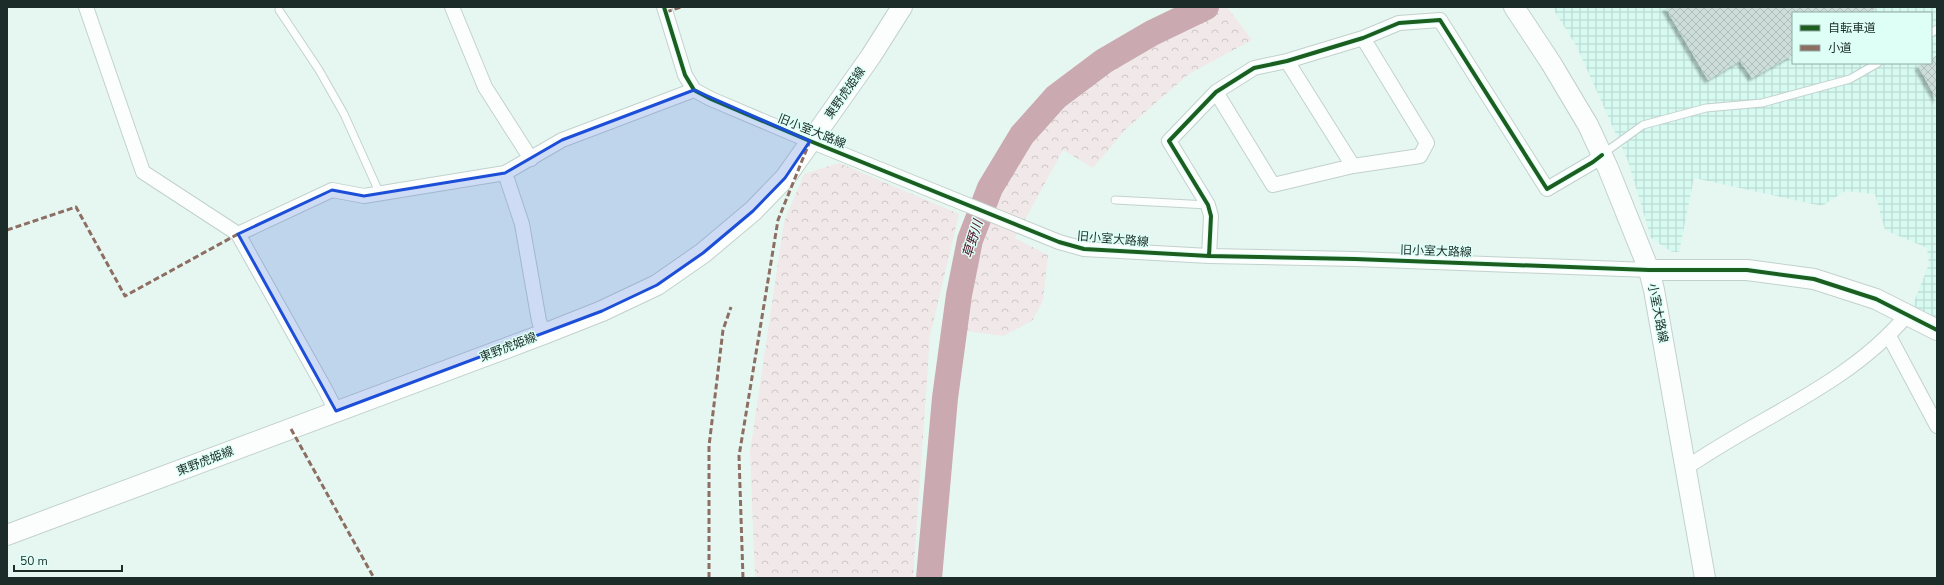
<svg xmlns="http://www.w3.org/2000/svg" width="1944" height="585" font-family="'Nunito Sans','Noto Sans JP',sans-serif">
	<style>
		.industrial { fill: url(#industrial-grid); fill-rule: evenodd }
		.forest { fill: url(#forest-crowns) }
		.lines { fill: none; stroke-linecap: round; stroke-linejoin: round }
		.river { stroke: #caa9b0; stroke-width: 26 }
		.building { fill: url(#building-cross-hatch); filter: url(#shadow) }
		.lane-casing { stroke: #c2d1cd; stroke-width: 9 }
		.street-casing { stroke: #c2d1cd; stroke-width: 16 }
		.secondary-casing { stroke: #c2d1cd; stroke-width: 22 }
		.lane { stroke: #fbfefd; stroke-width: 7 }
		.street { stroke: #fbfefd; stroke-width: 14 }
		.secondary { stroke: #fbfefd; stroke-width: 20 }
		.quiet { stroke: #8d6e63; stroke-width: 3; stroke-dasharray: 6 3; stroke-linecap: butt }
		.cycleway-casing { stroke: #defff6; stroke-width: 6 }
		.cycleway { stroke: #1b5e20; stroke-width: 4 }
		.marked { fill: #1d4ed8; fill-opacity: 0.2; stroke: #1d4ed8; stroke-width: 3; stroke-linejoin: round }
		.labels { text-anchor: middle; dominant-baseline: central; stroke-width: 3; stroke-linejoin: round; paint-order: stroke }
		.street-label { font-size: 12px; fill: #1c2c28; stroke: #defff6 }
		.water-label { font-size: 13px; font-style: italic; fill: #521027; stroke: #defff6 }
	</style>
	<defs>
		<pattern id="industrial-grid" width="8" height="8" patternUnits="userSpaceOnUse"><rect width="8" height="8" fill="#d6f9f0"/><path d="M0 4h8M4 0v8" fill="none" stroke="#b7d6ce"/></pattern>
		<pattern id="forest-crowns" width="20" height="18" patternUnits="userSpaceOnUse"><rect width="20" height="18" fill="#f0e8e9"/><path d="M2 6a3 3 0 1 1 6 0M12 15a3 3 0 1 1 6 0" fill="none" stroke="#cdc7c8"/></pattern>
		<pattern id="building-cross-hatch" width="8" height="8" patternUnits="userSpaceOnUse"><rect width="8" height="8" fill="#cdddd9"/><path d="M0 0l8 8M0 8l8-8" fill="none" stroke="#afbeba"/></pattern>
		<filter id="shadow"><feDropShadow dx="-3.5" dy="3.5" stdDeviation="1" flood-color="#0004"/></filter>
	</defs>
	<rect width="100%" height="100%" fill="#e6f7f2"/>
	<path class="industrial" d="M1552 7H1937V319L1912 307 1929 264 1927 248 1885 230 1875 194 1845 191 1822 206 1694 178 1679 252H1672L1651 238 1628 161 1577 47ZM1793 13H1931V63H1793Z"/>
	<path class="forest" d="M1216 7H1227L1252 40 1189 74 1126 129 1093 168 1063 150 1015 238 1048 255 1043 301 1032 321 1003 336 958 330 999 189 1050 113 1120 60Z
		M839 163 959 214 930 336 913 578H755L750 452 784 222 804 174Z"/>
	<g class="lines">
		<path class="river" d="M929 578 945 398 959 295 970 240 990 188 1022 135 1056 97 1104 61 1152 33 1206 7"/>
	</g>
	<path class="building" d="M1665 7H1879L1868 13H1793V55L1752 78 1740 61 1708 80Z
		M1937 55V100L1918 66 1924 63H1931V59Z"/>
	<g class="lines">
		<defs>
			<path id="lane" d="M279 10 319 70 344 114 380 194
				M1931 33 1937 29
				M1604 153 1643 125 1706 108 1762 103 1850 79 1878 63
				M1115 200 1208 205"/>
			<path id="street" d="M86 7 143 172 238 234 325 389 336 411
				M452 7 485 87 531 159
				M664 7 685 75 694 90 711 99 810 141 1059 242 1084 249 1209 256 1355 259 1649 270
				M1287 61 1353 166
				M1216 92 1273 185 1353 166 1420 156 1427 143 1363 38
				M505 173 522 224 539 321 544 334
				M238 234 332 190 364 196 505 173 562 140 694 90
				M1209 256 1211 216 1208 205 1169 141 1216 92 1254 68 1287 61 1363 38 1399 23 1440 20 1547 189 1593 162 1602 155
				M1889 336 1937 426
				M1686 468C1759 417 1848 385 1906 316"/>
			<path id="secondary" d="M1514 7 1551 63 1588 125 1608 168 1649 270 1654 290 1705 578
				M1649 270H1747L1814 279 1876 299 1937 330
				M7 535 544 334 602 311 657 285 703 253 753 211 785 178 871 56 902 7"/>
		</defs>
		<use href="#lane" class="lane-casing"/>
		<use href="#street" class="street-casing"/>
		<use href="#secondary" class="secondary-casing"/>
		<use href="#lane" class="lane"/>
		<use href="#street" class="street"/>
		<use href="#secondary" class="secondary"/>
		<path class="quiet" d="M666 12 681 7
			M7 230 76 207 125 296 238 234
			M291 429 374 578
			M709 578V446L723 330 731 307
			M743 578 739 456 778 220 810 141"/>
		<defs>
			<path id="cycleway" d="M664 7 685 75 694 90 711 99 810 141 1059 242 1084 249 1209 256 1355 259 1649 270H1747L1814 279 1876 299 1937 330
				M1209 256 1211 216 1208 205 1169 141 1216 92 1254 68 1287 61 1363 38 1399 23 1440 20 1547 189 1593 162 1602 155"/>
		</defs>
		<use href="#cycleway" class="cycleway-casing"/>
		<use href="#cycleway" class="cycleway"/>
	</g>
	<path class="marked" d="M694 90 810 141 785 178 753 211 703 253 657 285 602 311 336 411 238 234 332 190 364 196 505 173 562 140Z"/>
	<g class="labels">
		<g class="street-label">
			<text transform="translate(845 93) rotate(-55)">東野虎姫線</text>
			<text transform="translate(812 131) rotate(22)">旧小室大路線</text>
			<text transform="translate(1113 239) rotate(5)">旧小室大路線</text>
			<text transform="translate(1436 251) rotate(2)">旧小室大路線</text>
			<text transform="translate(1658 313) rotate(79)">小室大路線</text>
			<text transform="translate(508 347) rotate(-21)">東野虎姫線</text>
			<text transform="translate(205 461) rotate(-21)">東野虎姫線</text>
		</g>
		<g class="water-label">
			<text transform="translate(973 239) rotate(-73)">草野川</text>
		</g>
	</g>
	<rect width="1944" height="585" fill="none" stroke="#1c2c28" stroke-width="16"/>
	<rect x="1792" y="12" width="140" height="52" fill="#defff6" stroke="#90aba4"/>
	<rect x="1800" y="25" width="20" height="6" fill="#1b5e20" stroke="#90aba4"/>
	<text x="1828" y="32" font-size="12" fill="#1c2c28">自転車道</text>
	<rect x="1800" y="45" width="20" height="6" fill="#8d6e63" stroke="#90aba4"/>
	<text x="1828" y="52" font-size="12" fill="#1c2c28">小道</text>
	<path d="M14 565v6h108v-6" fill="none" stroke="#1c2c28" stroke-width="2"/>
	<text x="20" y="565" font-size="12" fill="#1c2c28" stroke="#defff6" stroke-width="3" paint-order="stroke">50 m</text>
</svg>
